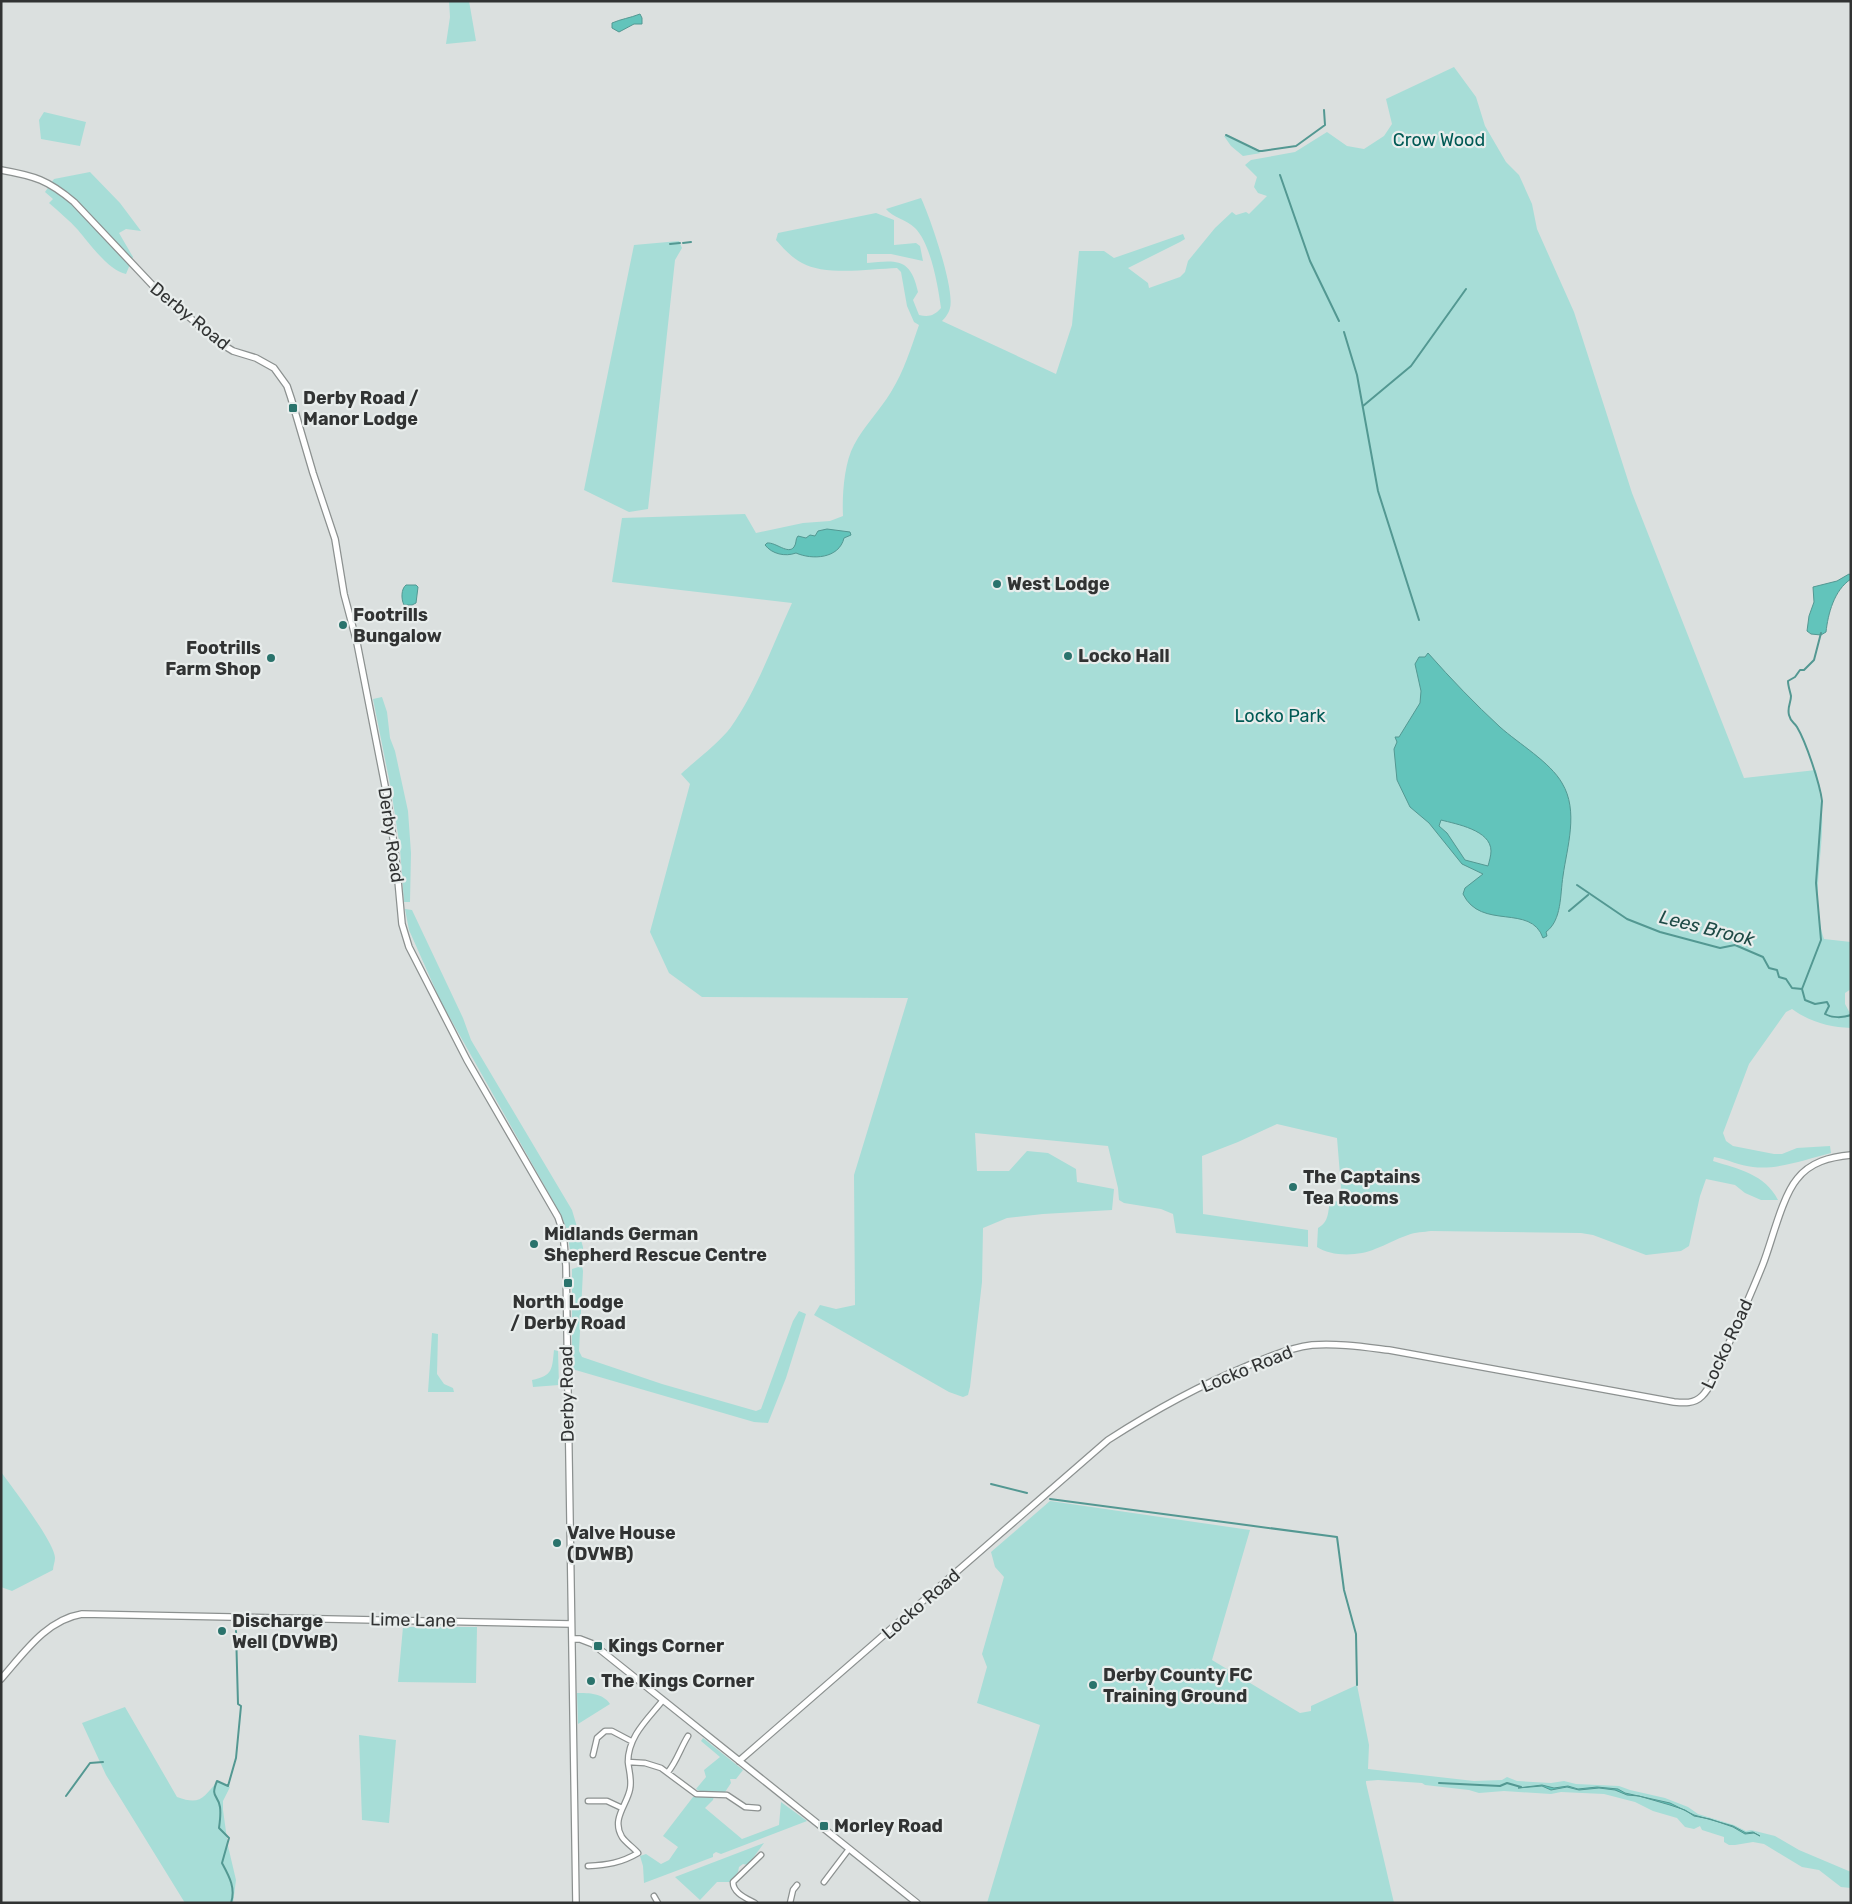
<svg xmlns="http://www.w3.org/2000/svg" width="1852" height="1904" font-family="Rubik,sans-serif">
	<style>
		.green { fill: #a7ddd7 }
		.water { fill: #62c4bb; stroke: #539892; fill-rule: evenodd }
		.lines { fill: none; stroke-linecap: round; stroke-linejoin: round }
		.stream { stroke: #539892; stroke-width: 2 }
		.street-casing { stroke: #8c9190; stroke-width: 7 }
		.secondary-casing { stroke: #8c9190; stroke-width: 8 }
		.street { stroke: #fff; stroke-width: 4.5 }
		.secondary { stroke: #fff; stroke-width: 5.5 }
		.poi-dot { fill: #2a736c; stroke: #e8edec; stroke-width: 2 }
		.labels { text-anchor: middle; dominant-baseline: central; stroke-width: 4.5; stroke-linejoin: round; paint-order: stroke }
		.park-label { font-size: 18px; fill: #005a55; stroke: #e8edec }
		.street-label { font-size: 18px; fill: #313333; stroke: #e8edec }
		.poi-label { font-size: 18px; font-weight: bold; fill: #313333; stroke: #e8edec; text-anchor: start }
		.water-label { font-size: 19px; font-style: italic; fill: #1e4a46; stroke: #e8edec }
	</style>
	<rect width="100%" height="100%" fill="#dbe0df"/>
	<path class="green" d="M449 1H469L476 41 446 44 450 17Z
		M1454 67 1476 97 1485 126 1506 162 1519 175 1532 204 1537 229 1574 312 1632 493 1744 778 1816 770C1818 784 1821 799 1822 813 1824 855 1810 898 1824 939L1851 942V989L1845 993V1004L1851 1015V1028C1829 1027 1810 1022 1792 1009L1786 1012 1749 1064 1723 1133 1726 1141 1733 1146 1774 1154H1782L1797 1148 1830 1146 1831 1153C1806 1159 1779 1170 1753 1167 1740 1166 1727 1159 1714 1157L1713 1161C1738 1169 1765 1174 1778 1200H1761L1745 1193 1735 1185 1706 1179 1700 1196 1689 1246 1681 1251 1646 1255 1593 1235 1581 1233 1431 1231C1424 1232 1415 1232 1408 1235 1396 1239 1386 1245 1375 1249 1360 1256 1331 1257 1317 1247L1318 1228C1329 1222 1328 1212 1330 1200L1339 1202 1341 1187 1337 1138 1277 1124 1238 1142 1202 1156 1203 1214 1308 1230V1247L1176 1233 1173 1214 1161 1209 1124 1203 1119 1200 1118 1188 1108 1146 975 1133 977 1171H1009L1027 1151 1048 1153 1076 1169 1077 1182 1114 1189 1112 1210 1043 1214 1007 1218 983 1228 982 1282 970 1387 968 1395 963 1397 949 1392 814 1315 820 1305 836 1309 855 1305 854 1175 908 998 702 997 669 973 650 932 690 784 681 774C696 760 719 743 731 727 757 690 773 644 792 603L612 582 622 518 745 514 756 533 803 523 830 521 843 516C842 496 844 463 854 445 864 426 880 410 891 392 904 371 911 348 919 325L914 322 907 306 901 272 897 268C871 269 824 276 802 263 791 257 784 249 776 240L778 233 876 213 894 220V245L916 243 920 246 923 261 891 254H867V263C897 260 911 258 918 292L913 300 919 315C929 317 934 316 941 308 938 286 931 244 915 228 907 220 892 217 886 209L921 198C930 217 955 289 950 308 949 313 945 318 942 321L1056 374 1072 325 1079 251H1104L1114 258 1183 234 1185 239 1180 242 1128 268 1148 283 1149 288 1180 277 1185 272 1188 261 1215 228 1232 212 1236 215 1246 212 1249 214 1267 196 1258 193 1254 187 1257 177 1245 165 1251 160 1295 152 1327 132 1347 146 1364 149 1384 136 1392 124 1386 99Z
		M44 112 86 122 80 146 41 139 39 120Z
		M1224 136H1226L1261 153 1243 156 1231 146Z
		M90 172 120 203 141 231 126 229 119 233 133 257 126 274C109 271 89 243 78 230 69 220 59 212 49 203L53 199 45 192 54 179Z
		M679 241 682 248 675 260 648 509 629 512 584 490 634 245Z
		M382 697 387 712 390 738 395 751 408 811 411 853 410 902H404L400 848 391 789 373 699Z
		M405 909 412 910 463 1018 471 1040 572 1210 583 1247V1254L575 1263H572L567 1231 561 1215 441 1002 409 930Z
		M582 1266 583 1271 579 1351 582 1357 662 1384 756 1411 761 1409 793 1321 799 1311 806 1314 786 1378 768 1423 754 1422 572 1369V1269Z
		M432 1333 438 1334 437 1374 444 1384 453 1388 454 1392H428Z
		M554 1350 558 1351 559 1385 533 1387 532 1380C553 1376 552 1369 554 1350Z
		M1 1472C12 1487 55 1543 55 1558 55 1562 53 1566 53 1570L12 1591 1 1587Z
		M1050 1501 1250 1530 1212 1660 1300 1713 1311 1711V1706L1357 1685 1369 1745 1368 1769 1474 1781 1502 1780 1507 1777 1517 1781 1551 1783 1564 1781 1576 1784 1619 1786 1630 1790 1665 1798 1688 1807 1698 1814 1734 1825 1746 1831 1751 1830 1775 1836 1799 1850 1851 1872V1888L1841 1887 1819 1870 1802 1867 1764 1844 1753 1842 1735 1845H1729L1724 1842V1837L1702 1830 1700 1826 1694 1829 1685 1827 1677 1818 1653 1811 1635 1802 1604 1794 1561 1792 1551 1794 1504 1791 1479 1793 1469 1790 1425 1785 1422 1783 1378 1780 1366 1781V1783L1394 1903H987L1040 1725 977 1703 987 1667 982 1654 1004 1577 995 1567 991 1552Z
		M403 1627H477L476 1683 398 1682Z
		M577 1693C589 1693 603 1693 610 1704L578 1724Z
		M125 1707 177 1797C201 1806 203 1797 218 1781L230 1787 223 1801V1810L228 1846 236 1880 233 1903H185L106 1775 82 1723Z
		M359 1735 396 1740 389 1823 362 1820Z
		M703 1738 743 1770 736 1779H730L731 1783 725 1792H702L696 1789 706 1777 704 1770 720 1757 701 1741Z
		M714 1796 713 1800 705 1808 742 1839 779 1825 781 1802 807 1821 721 1854 716 1852 713 1854V1857L644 1883 643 1866 640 1856 646 1854 661 1864 669 1860 678 1847 663 1836 693 1797Z
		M764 1843 748 1865 743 1864 739 1867 738 1872 730 1882H717L700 1900 675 1877Z"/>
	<path class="water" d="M640 14 642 18V24H634L619 32 612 28V23C621 19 630 18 640 14Z
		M827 529 850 532 851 535 844 538C839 559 812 560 796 553 785 557 772 554 765 545L767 543C776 542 788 555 794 547 797 543 795 539 798 536L806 538 810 535 815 536 818 531Z
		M1849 574 1851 575V579C1834 590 1828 614 1826 632L1821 635 1811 634 1807 631 1809 616 1814 602 1813 587 1837 581Z
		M406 585H416L418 587 416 603 412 605H404C401 599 401 589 406 585Z
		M1428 653C1451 679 1475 704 1500 727 1519 744 1550 762 1562 783 1579 811 1567 847 1563 876 1560 895 1562 920 1546 932L1547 936 1543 938C1531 903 1481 931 1463 894L1465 888 1483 874 1462 864 1429 823 1410 807 1397 780 1394 749 1397 742 1395 737H1399L1420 703 1421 691 1415 664 1419 657H1425ZM1441 820C1456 824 1491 830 1491 851 1491 856 1489 862 1488 866L1465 860 1447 833 1439 826Z
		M1542 1785 1554 1788 1568 1786 1578 1789 1597 1787 1618 1789 1625 1793 1670 1803 1694 1815 1733 1826 1746 1833 1753 1832 1760 1836 1754 1833 1745 1834 1733 1827 1710 1819 1694 1816 1685 1810 1670 1805 1639 1796 1627 1795 1615 1790 1599 1788 1579 1790 1567 1787 1551 1790 1542 1786 1518 1788Z"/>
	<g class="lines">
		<path class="stream" d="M1226 135 1259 151H1262L1296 146 1325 125 1324 110
			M1280 175 1310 261 1339 321
			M683 243 691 242
			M670 244 680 243
			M1344 332 1357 375 1378 491 1419 620
			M1363 406 1411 366 1466 289
			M1577 885 1627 919 1660 932 1720 948 1735 945 1763 957 1769 968 1777 970 1779 977 1786 979 1792 988 1802 989 1805 1000 1815 1004 1827 1002 1829 1006 1825 1014C1832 1018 1843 1018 1851 1015
			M1569 911 1588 895
			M1802 989 1821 940 1816 883 1822 801C1820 784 1806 742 1797 727 1794 722 1791 723 1789 715 1787 707 1791 703 1791 696 1790 691 1788 686 1788 681L1795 677 1800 670H1804L1814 660 1821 633
			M991 1484 1027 1493
			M1050 1499 1337 1537 1344 1590 1356 1634 1357 1685
			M1439 1783 1500 1786 1507 1783 1521 1787
			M66 1796 90 1763 103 1762
			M231 1903C236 1888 229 1876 222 1863L229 1838 219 1828C220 1821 221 1814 220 1807 218 1794 210 1798 217 1781L228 1786 236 1758 241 1706 238 1704 236 1631"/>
		<defs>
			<path id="street" d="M593 1755 597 1738 605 1731H612L631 1741
				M628 1762 645 1763 661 1768 696 1794 727 1795 745 1807 758 1808
				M668 1772C677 1761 680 1749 688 1736
				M588 1801H607L622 1808
				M588 1866C607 1865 621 1863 638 1853 633 1847 626 1843 622 1837 611 1819 627 1805 630 1789 632 1780 629 1771 628 1762 628 1736 648 1719 663 1700
				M824 1882 849 1849
				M654 1896 658 1903
				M755 1903C746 1898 733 1893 733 1882L761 1855
				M790 1903 793 1890 797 1885"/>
			<path id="secondary" d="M1 170C35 176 48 180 74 202L158 291 220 343 233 351 256 358 274 368 287 386 291 398 313 473 335 539 344 594 357 643 387 796 396 859 402 924 409 947 467 1060 558 1217 563 1232 566 1266 576 1903
				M572 1639H580L593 1644 917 1903
				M1 1679C24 1653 46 1620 82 1614L571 1624
				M739 1761 1108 1440C1153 1411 1198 1386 1247 1366 1267 1357 1289 1348 1312 1345 1337 1343 1364 1347 1389 1350L1674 1402C1684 1403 1694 1404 1702 1396 1713 1385 1719 1365 1725 1352 1738 1323 1751 1294 1763 1264 1772 1241 1782 1197 1797 1179 1810 1162 1830 1157 1851 1155"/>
		</defs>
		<use href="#street" class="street-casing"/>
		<use href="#secondary" class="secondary-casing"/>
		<use href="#street" class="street"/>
		<use href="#secondary" class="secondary"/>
	</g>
	<g class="poi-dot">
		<rect x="288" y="403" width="10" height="10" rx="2.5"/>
		<circle cx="997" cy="584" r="5"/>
		<circle cx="343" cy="625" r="5"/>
		<circle cx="1068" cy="656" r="5"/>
		<circle cx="271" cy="658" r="5"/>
		<circle cx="1293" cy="1187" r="5"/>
		<circle cx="534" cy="1244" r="5"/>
		<rect x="563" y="1278" width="10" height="10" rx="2.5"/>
		<circle cx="557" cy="1543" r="5"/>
		<circle cx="222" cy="1631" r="5"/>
		<rect x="593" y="1641" width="10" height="10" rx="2.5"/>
		<circle cx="591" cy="1681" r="5"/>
		<circle cx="1093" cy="1685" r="5"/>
		<rect x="819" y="1821" width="10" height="10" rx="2.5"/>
	</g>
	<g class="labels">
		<g class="park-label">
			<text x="1439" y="140">Crow Wood</text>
			<text x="1280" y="716">Locko Park</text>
		</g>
		<g class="street-label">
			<text transform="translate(190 316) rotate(39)">Derby Road</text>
			<text transform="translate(391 835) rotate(82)">Derby Road</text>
			<text transform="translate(1727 1344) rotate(-65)">Locko Road</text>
			<text transform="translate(1247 1369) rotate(-22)">Locko Road</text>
			<text transform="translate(567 1394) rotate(-91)">Derby Road</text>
			<text transform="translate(921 1604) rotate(-41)">Locko Road</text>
			<text transform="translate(413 1620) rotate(1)">Lime Lane</text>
		</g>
		<g class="poi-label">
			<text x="303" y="398">Derby Road /<tspan x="303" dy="21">Manor Lodge</tspan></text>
			<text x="1007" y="584">West Lodge</text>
			<text x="353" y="615">Footrills<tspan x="353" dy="21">Bungalow</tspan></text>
			<text x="261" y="648" text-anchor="end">Footrills<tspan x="261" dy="21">Farm Shop</tspan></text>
			<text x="1078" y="656">Locko Hall</text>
			<text x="1303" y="1177">The Captains<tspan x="1303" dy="21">Tea Rooms</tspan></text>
			<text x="544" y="1234">Midlands German<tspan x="544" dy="21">Shepherd Rescue Centre</tspan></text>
			<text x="568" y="1302" text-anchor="middle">North Lodge<tspan x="568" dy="21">/ Derby Road</tspan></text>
			<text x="567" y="1533">Valve House<tspan x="567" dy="21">(DVWB)</tspan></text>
			<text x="232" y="1621">Discharge<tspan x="232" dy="21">Well (DVWB)</tspan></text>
			<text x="608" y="1646">Kings Corner</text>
			<text x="1103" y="1675">Derby County FC<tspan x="1103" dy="21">Training Ground</tspan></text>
			<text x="601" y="1681">The Kings Corner</text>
			<text x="834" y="1826">Morley Road</text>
		</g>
		<g class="water-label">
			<text transform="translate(1707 928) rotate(14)">Lees Brook</text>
		</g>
	</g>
	<rect width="1852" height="1904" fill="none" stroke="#313333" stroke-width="5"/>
</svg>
